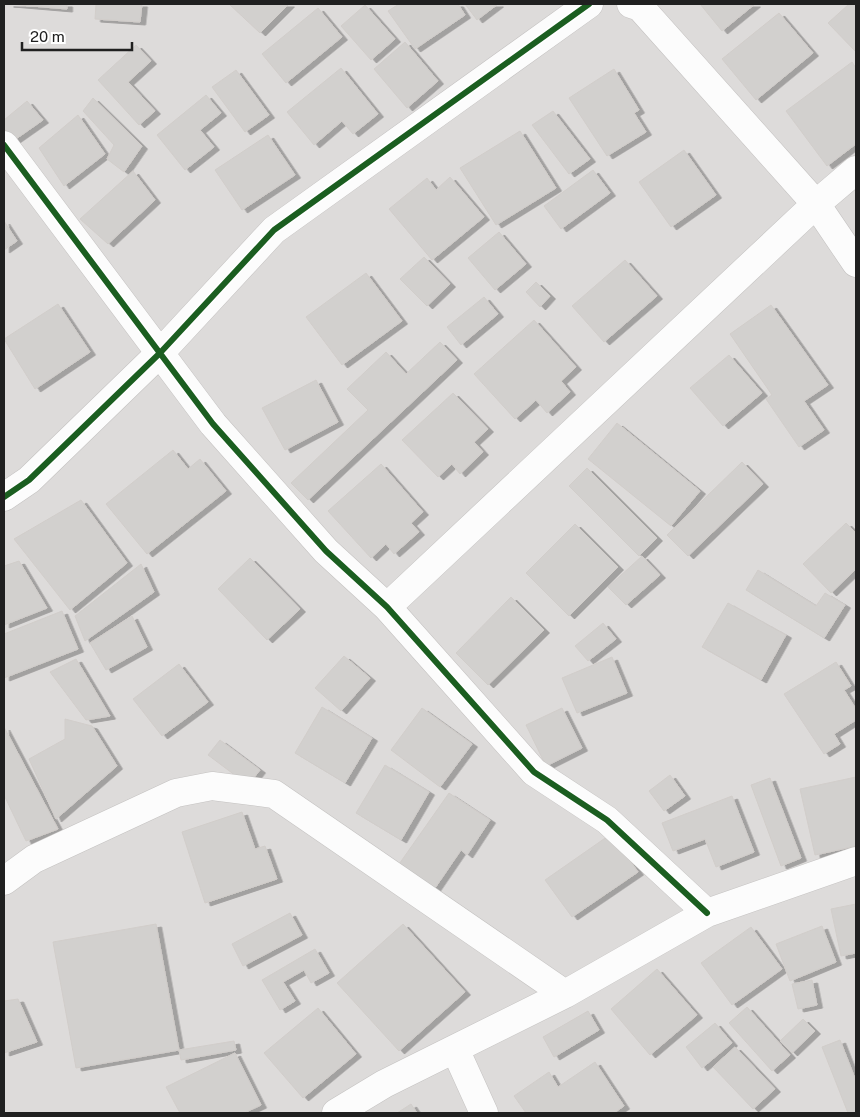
<svg xmlns="http://www.w3.org/2000/svg" width="860" height="1117" font-family="'Public Sans',sans-serif">
	<style>
		.residential { fill: #dddbda }
		.building { fill: #d2d0ce; stroke: #d1cdca; filter: url(#shadow) }
		.lines { fill: none; stroke-linecap: round; stroke-linejoin: round }
		.minor-casing { stroke: #c4c2c1; stroke-width: 29 }
		.minor { stroke: #fcfcfc; stroke-width: 28 }
		.cycleway-casing { stroke: #fff; stroke-width: 9 }
		.cycleway { stroke: #1b5e20; stroke-width: 6 }
	</style>
	<defs>
		<filter id="shadow"><feDropShadow dx="5.5" dy="3" stdDeviation="0" flood-color="#0004"/></filter>
	</defs>
	<rect width="100%" height="100%" fill="#eeebe8"/>
	<path class="residential" d="M4 4H856V1113H4Z"/>
	<path class="building" d="M8 4H67V9Z
		M96 4H142L140 22 95 19Z
		M229 4H289L260 33Z
		M399 4H458L465 15 415 49 388 11Z
		M465 4H498L477 20Z
		M700 4H755L722 31Z
		M849 4H856V52L828 23Z
		M365 5 395 39 371 60 341 26Z
		M318 8 342 37 286 83 262 54Z
		M779 13 813 53 756 100 722 59Z
		M405 42 438 81 407 108 374 69Z
		M136 45 151 61 128 82 155 111 139 125 98 80Z
		M852 62 856 68V144L827 166 786 111Z
		M341 68 378 114 353 134 342 121 314 145 287 112Z
		M614 69 639 110 634 113 646 132 607 156 569 98Z
		M236 70 269 115 245 132 212 87Z
		M206 95 221 113 200 130 214 147 185 170 157 135Z
		M93 98 142 146 124 172 107 159 114 145 83 111Z
		M27 101 43 120 13 141 4 128V120Z
		M553 111 590 159 569 174 532 125Z
		M78 115 105 154 64 186 39 148Z
		M520 131 556 188 496 225 460 168Z
		M268 135 295 175 242 210 215 170Z
		M684 150 716 195 671 227 639 182Z
		M593 170 610 193 561 229 544 206Z
		M133 171 155 200 108 244 80 219Z
		M450 177 484 217 432 260 389 209 427 178 436 190Z
		M4 221 17 241 4 250Z
		M499 232 526 264 495 290 468 258Z
		M424 257 450 284 427 306 400 279Z
		M625 260 657 296 604 342 572 306Z
		M366 273 402 321 342 365 306 317Z
		M536 282 550 296 540 307 526 292Z
		M484 297 498 314 461 345 447 327Z
		M58 304 90 352 35 389 4 339Z
		M771 305 828 385 804 401 824 430 799 447 766 399 772 395 730 334Z
		M534 320 576 367 561 381 570 392 547 413 536 400 515 419 474 374Z
		M440 342 457 360 308 500 291 483 368 410 347 389 386 352 406 374Z
		M729 355 762 393 723 426 690 388Z
		M316 380 338 422 285 450 262 408Z
		M453 393 488 429 474 442 483 452 460 474 452 464 438 477 402 440Z
		M617 423 700 491 671 526 588 459Z
		M173 450 188 469 200 459 226 491 147 554 106 504Z
		M742 462 763 484 688 556 667 535Z
		M381 464 423 512 411 523 419 532 394 554 386 544 371 558 328 511Z
		M587 468 657 538 639 556 569 486Z
		M81 500 127 563 70 610 14 539Z
		M846 523 856 533V569L831 593 803 564Z
		M575 524 618 567 569 616 526 573Z
		M642 556 660 575 626 605 608 587Z
		M250 558 300 609 267 640 218 589Z
		M19 561 47 608 4 625V566Z
		M141 564 154 592 85 641 75 616Z
		M758 570 816 606 825 593 845 605 824 638 746 590Z
		M511 597 544 630 488 685 456 653Z
		M728 603 786 635 761 680 702 647Z
		M62 611 78 649 4 678V634Z
		M132 616 147 647 106 670 90 643Z
		M603 623 616 639 588 661 575 646Z
		M344 656 370 678 341 711 315 688Z
		M612 657 627 693 577 713 562 678Z
		M76 659 110 716 86 720 50 672Z
		M836 662 851 686 844 690 856 709V720L834 734 840 744 824 754 784 694Z
		M179 664 208 702 162 736 133 699Z
		M322 707 372 738 345 783 295 753Z
		M422 708 472 744 440 787 391 750Z
		M562 708 582 748 546 766 526 725Z
		M65 719 92 726 117 766 56 819 29 759 65 739Z
		M4 727 58 829 26 841 4 795Z
		M220 740 260 770 248 785 208 755Z
		M385 765 429 792 401 840 356 813Z
		M670 775 685 796 664 811 649 791Z
		M856 777V846L815 855 800 789Z
		M770 778 801 858 781 866 751 785Z
		M449 793 490 820 467 855 461 850 433 891 397 867Z
		M732 796 754 852 716 867 705 839 673 851 662 823Z
		M242 812 255 849 265 846 277 879 205 903 182 832Z
		M611 834 638 872 572 917 545 880Z
		M856 904V953L841 956 831 909Z
		M290 913 302 935 243 966 232 944Z
		M156 924 179 1050 76 1068 53 942Z
		M403 924 465 992 399 1051 337 983Z
		M822 926 836 962 790 981 776 944Z
		M751 927 782 969 732 1005 701 963Z
		M315 949 329 973 311 983 304 970 283 982 295 1001 280 1010 262 980Z
		M657 969 697 1015 650 1055 611 1009Z
		M812 980 817 1005 798 1009 792 984Z
		M18 999 37 1042 4 1053V1001Z
		M747 1007 790 1055 772 1071 729 1023Z
		M318 1008 356 1054 303 1098 264 1053Z
		M588 1011 599 1030 554 1057 543 1037Z
		M803 1019 815 1031 792 1053 780 1041Z
		M715 1023 732 1043 702 1068 686 1047Z
		M840 1040 856 1081V1113H848L822 1047Z
		M234 1041 236 1050 181 1060 179 1050Z
		M735 1047 775 1089 753 1109 713 1067Z
		M235 1053 261 1105 244 1113H180L166 1087Z
		M595 1062 624 1106 614 1113H526L514 1096 549 1072 558 1087Z
		M411 1104 417 1113H397Z"/>
	<g class="lines">
		<defs>
			<path id="minor" d="M631 4 640 7 816 204 856 263
				M4 145 213 424 326 551 387 607 534 772 607 820 707 913
				M4 497 29 480 160 353 274 230 589 4
				M387 607 816 204 856 170
				M4 881 34 859 176 793 212 786 274 794 565 994
				M455 1049 484 1113
				M336 1113 384 1084 565 994 707 913 856 861"/>
		</defs>
		<use href="#minor" class="minor-casing"/>
		<use href="#minor" class="minor"/>
		<defs>
			<path id="cycleway" d="M4 145 213 424 326 551 387 607 534 772 607 820 707 913
				M4 497 29 480 160 353 274 230 589 4"/>
		</defs>
		<use href="#cycleway" class="cycleway-casing"/>
		<use href="#cycleway" class="cycleway"/>
	</g>
	<rect width="860" height="1117" fill="none" stroke="#202020" stroke-width="10"/>
	<path d="M22 42v8h110v-8" fill="none" stroke="#202020" stroke-width="2.5"/>
	<text x="30" y="42" font-size="15" fill="#202020" stroke="#ffffff" stroke-width="4" paint-order="stroke">20 m</text>
</svg>
